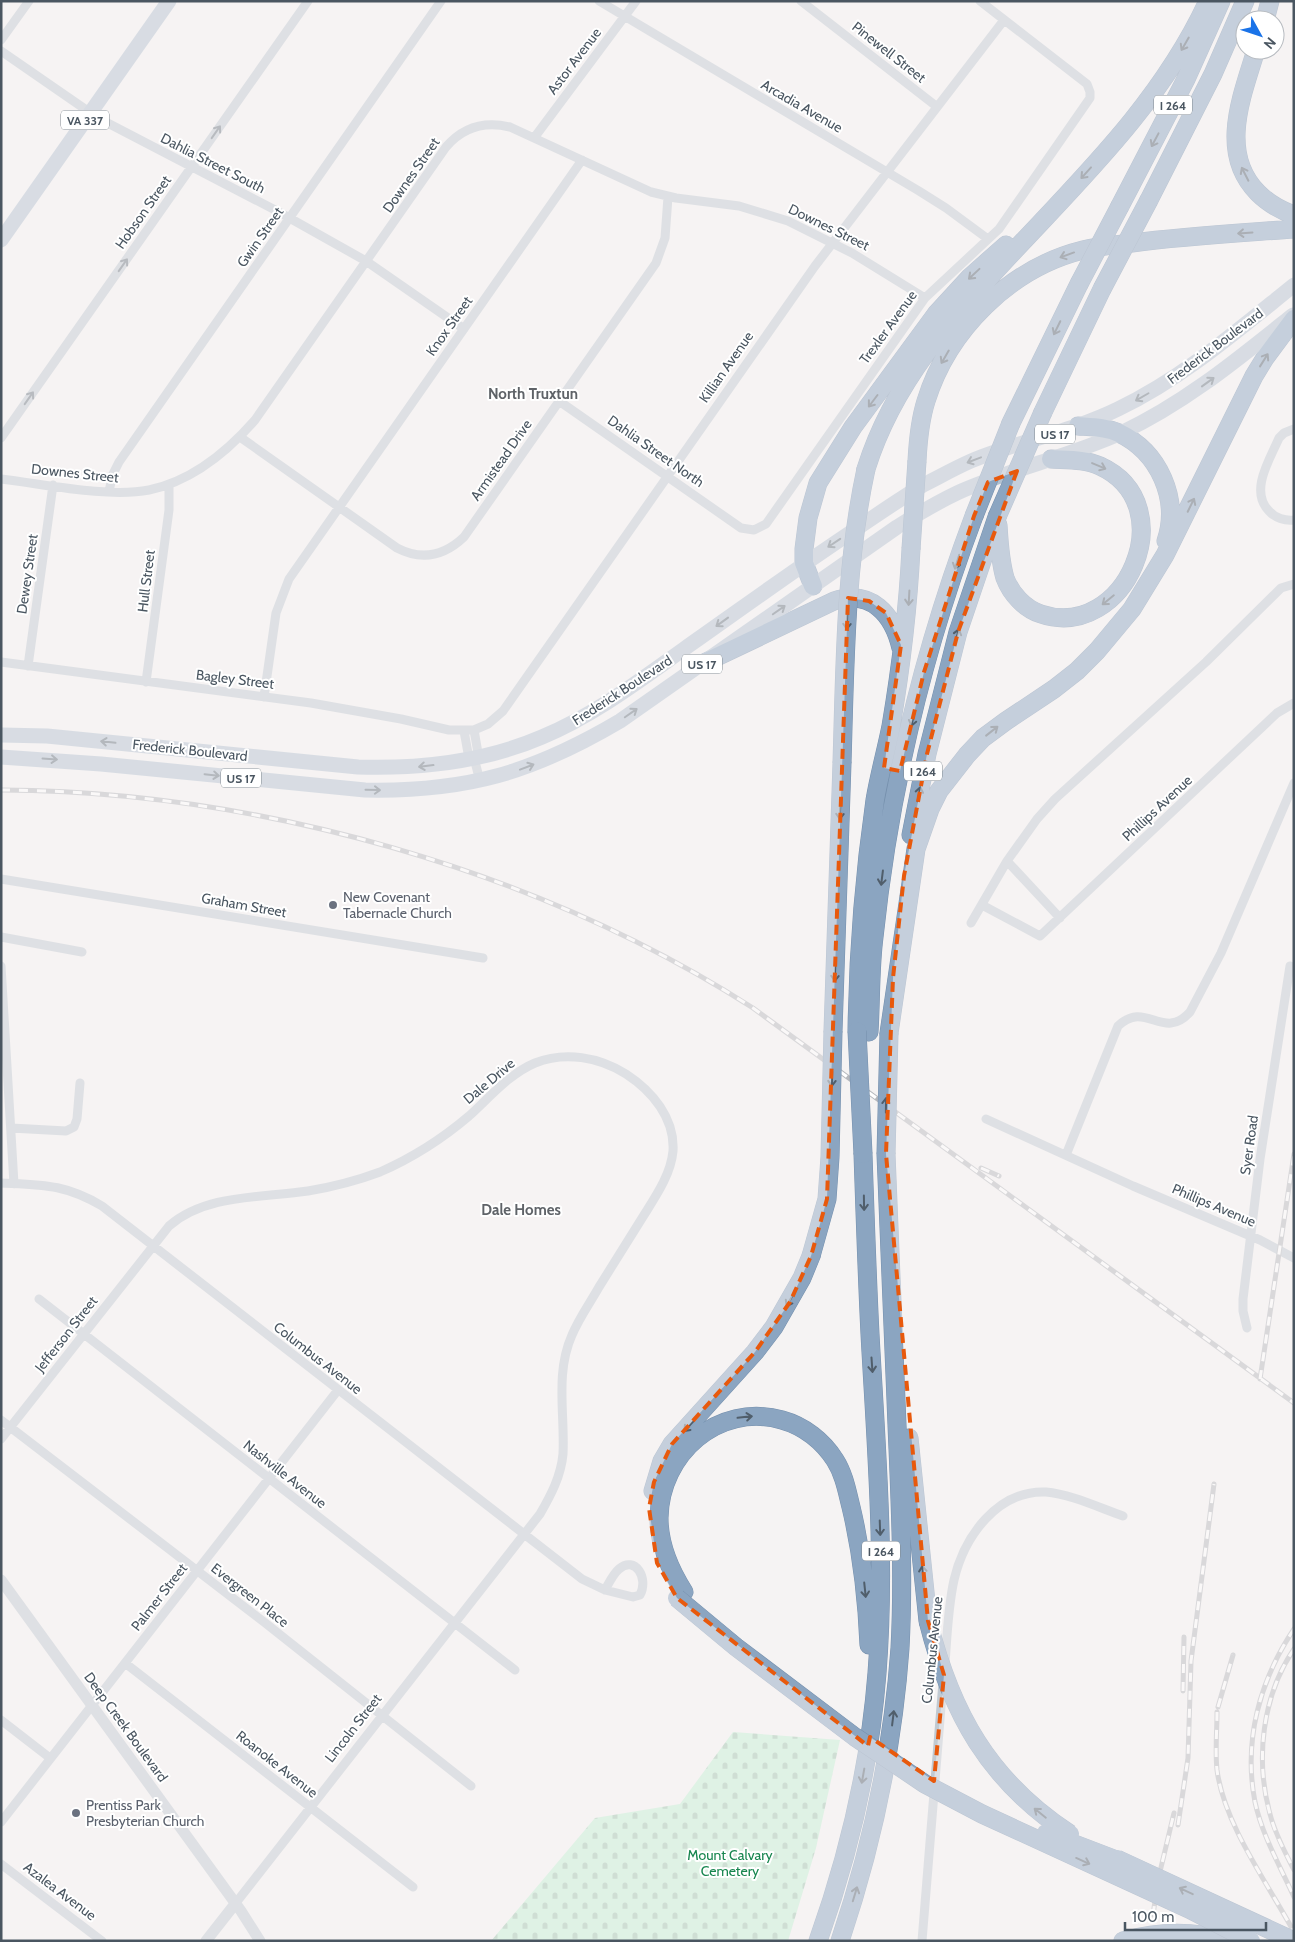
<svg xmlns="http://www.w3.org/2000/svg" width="1295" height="1942" font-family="Cabin,sans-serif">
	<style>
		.cemetery { fill: url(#cemetery-stones) }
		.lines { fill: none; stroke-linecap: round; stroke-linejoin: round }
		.motorway-casing { stroke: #7690ad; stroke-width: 19 }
		.minor { stroke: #c1cad2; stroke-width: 9 }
		.tertiary { stroke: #c1cad2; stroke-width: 11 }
		.primary { stroke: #b3c2d1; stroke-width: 15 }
		.motorway { stroke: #8ba5c1; stroke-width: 18 }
		.rail-casing { stroke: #b5b8bd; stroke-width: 5 }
		.rail { stroke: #fff; stroke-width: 3; stroke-dasharray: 9; stroke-linecap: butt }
		.motorway-bridge-casing { stroke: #7690ad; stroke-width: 19; stroke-linecap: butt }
		.motorway-bridge { stroke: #8ba5c1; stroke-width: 18 }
		.oneway { stroke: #505e6b }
		.oneway2 { stroke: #6e7983 }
		.oneway3 { stroke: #64717d }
		.marked { fill: none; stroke: #e8590c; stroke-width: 4; stroke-dasharray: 10 6; stroke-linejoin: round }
		.worship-dot { fill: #6b7280; stroke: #fff; stroke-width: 2 }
		.labels { text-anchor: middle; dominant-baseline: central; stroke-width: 4; stroke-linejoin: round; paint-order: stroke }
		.shield { fill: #fff; stroke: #808990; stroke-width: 1 }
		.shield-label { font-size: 12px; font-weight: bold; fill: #4a5661 }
		.street-label { font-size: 14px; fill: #4a5661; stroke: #fff }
		.worship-label { font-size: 14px; fill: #5b616d; stroke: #fff; text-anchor: start }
		.park-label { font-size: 14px; fill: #17864f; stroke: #fff }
		.neighbourhood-label { font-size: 15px; font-weight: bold; fill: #5f6368; stroke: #fff }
	</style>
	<defs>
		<pattern id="cemetery-stones" width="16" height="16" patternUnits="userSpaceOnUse" patternTransform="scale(1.25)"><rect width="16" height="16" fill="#c3f1d5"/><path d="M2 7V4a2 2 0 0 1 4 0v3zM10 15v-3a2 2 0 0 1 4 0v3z" fill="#a0c6b0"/></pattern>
	</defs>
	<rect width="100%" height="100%" fill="#f5f3f3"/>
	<path class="cemetery" d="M733 1732 840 1740 816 1848 788 1941H491L595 1818 680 1804Z"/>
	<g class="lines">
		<defs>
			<path id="motorway" d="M1265 20 1270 1
				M1256 50C1242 96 1218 153 1258 193 1268 203 1280 210 1294 215
				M1149 200 1213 74 1245 1
				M1120 206 1186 79 1221 1
				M1043 412 1102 289
				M1011 423 1079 284
				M1078 426C1092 427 1106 427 1119 433 1159 452 1180 499 1166 541
				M917 461C918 441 920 420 926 401 948 330 1010 268 1083 250 1098 246 1116 245 1132 243 1185 236 1240 233 1294 229
				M866 469C893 382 952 317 1013 252 1086 174 1163 99 1208 1
				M998 525C999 542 1000 561 1005 578 1011 594 1025 609 1041 614 1125 642 1185 505 1100 466 1085 459 1067 460 1051 459
				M813 586 804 563V549L808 518 818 483 853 427 936 314 970 277 1006 245
				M704 663 834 601C871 589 893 614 901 648
				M911 835 927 754 958 632 997 517
				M833 1031 842 763
				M857 1031C858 953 864 877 875 800 879 776 886 751 891 726 901 667 908 609 911 549
				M869 1032C871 1000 870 968 874 937 889 794 923 651 974 516
				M889 1033 916 849 930 809 939 791 967 755 983 738 1006 721 1054 689 1077 671 1097 651 1132 609 1165 555 1254 376 1265 358 1294 319
				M909 1438 928 1621
				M653 1491 662 1461 672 1444 755 1352 774 1327 802 1278 811 1256
				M684 1592C670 1570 659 1545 659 1518 660 1454 718 1402 782 1420 804 1426 823 1441 835 1460 844 1474 847 1491 851 1507 862 1553 867 1597 869 1645
				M818 1941C849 1854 870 1764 877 1673 886 1560 876 1446 870 1334 867 1274 865 1214 863 1154
				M840 1941C872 1846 893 1748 900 1648 904 1574 900 1499 897 1425 893 1335 890 1244 886 1154
				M1123 1941C1156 1932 1193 1930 1227 1941"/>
		</defs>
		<use href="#motorway" class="motorway-casing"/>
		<path class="minor" d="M599 1 919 191 946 208 988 239
			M801 1 936 106
			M1 40 29 1
			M1 51 98 118 277 211 366 261 464 329
			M534 138 636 1
			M559 401 741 528 754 530 766 524 925 298 999 229 1090 98V92L1087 84 980 1
			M1294 429 1284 433 1279 438C1270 459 1249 491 1269 511 1275 518 1285 521 1294 520
			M240 437 397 548C422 561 444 556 464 537L656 263 665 238 668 197
			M1 438 308 1
			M1 479C44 484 108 498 149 490 192 481 227 452 255 420L446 147C463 127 485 121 510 127L651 192 676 198 739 206 788 221 852 253 925 298
			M109 491 113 474 119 462 441 1
			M1 662 311 703 401 719 449 730H474L488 724 503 711 815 266 1004 20
			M28 666 53 485
			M146 682 169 510V484
			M264 697 276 613 289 579 582 160
			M474 730 478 753 474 758
			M464 731 468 753 474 758 480 781
			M1007 861 1060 918
			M1 879 483 958
			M982 905 1040 936 1277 713 1294 703
			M971 923 1007 861 1037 819 1055 799 1206 662 1276 593 1281 588 1294 584
			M1 937 82 952
			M1 966 14 1184
			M986 1119 1133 1186 1260 1240 1294 1258
			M11 1128 66 1131 74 1127 77 1119 80 1083
			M1066 1155 1118 1026C1146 999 1163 1042 1190 1012L1221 953 1294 783
			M1 1183C43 1185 65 1184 102 1206L582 1579 605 1590 633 1597 640 1595C649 1578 635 1555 619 1569 613 1574 609 1583 605 1590
			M39 1299 515 1670
			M1247 1328 1243 1311V1299L1260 1159 1290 966
			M1 1420 264 1622 471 1786
			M1 1439 169 1226C206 1194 261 1198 308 1191 332 1187 356 1181 380 1172 412 1158 442 1139 469 1116 489 1098 509 1074 535 1063 565 1051 599 1057 626 1074 652 1091 675 1118 673 1151 671 1174 656 1196 644 1215 629 1239 614 1263 599 1287 590 1303 579 1318 572 1335 555 1373 565 1414 563 1454 561 1476 551 1495 540 1514L235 1904
			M125 1663 413 1887
			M945 1664C947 1636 948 1607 954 1580 964 1537 997 1490 1046 1492 1070 1494 1100 1508 1123 1516
			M1 1720 50 1758
			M1 1822 338 1390
			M1 1864 102 1941
			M922 1941 943 1682"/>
		<path class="tertiary" d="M1 1580 241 1911 260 1941
			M206 1941 235 1904"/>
		<path class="primary" d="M1 240 169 1
			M1 735 47 736 358 767C421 769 484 762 542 737 593 716 639 681 684 649 741 609 797 568 856 529 878 514 900 499 923 485 939 477 955 468 971 461 1019 441 1071 432 1118 409 1183 378 1238 330 1294 285
			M1 757 101 764 365 790C466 792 532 773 620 721L897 527C916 515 936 503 957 493 1010 469 1068 457 1121 433 1185 403 1238 359 1293 315"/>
		<use href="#motorway" class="motorway"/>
		<defs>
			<path id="rail" d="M1 790C257 791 538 870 753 1008L1294 1403
				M981 1168 999 1176
				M1260 1379 1294 1154
				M1294 1629C1260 1680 1243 1740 1255 1802 1262 1835 1280 1866 1294 1897
				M1294 1649C1262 1696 1255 1760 1270 1814 1275 1834 1285 1852 1294 1870
				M1183 1691 1184 1637
				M1218 1707 1233 1655
				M1217 1712C1217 1731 1215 1751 1217 1770 1224 1824 1268 1884 1294 1932
				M1178 1825 1188 1758 1191 1661 1214 1484
				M1153 1915 1158 1880 1174 1813"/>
		</defs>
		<use href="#rail" class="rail-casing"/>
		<use href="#rail" class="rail"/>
		<defs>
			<path id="motorway-bridge" d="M1079 284 1120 206
				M1102 289 1149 200
				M974 516 1011 423
				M997 517 1043 412
				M911 549 917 461
				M842 763C845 665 845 566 866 469
				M857 1031 863 1154
				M886 1154 889 1033
				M811 1256 827 1199 830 1157 833 1031
				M677 1598 736 1647 855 1737 925 1784 982 1814 1189 1909 1251 1941
				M928 1621C951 1713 989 1781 1070 1834
				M1046 1833 1127 1864
				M1117 1859 1294 1941"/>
		</defs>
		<use href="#motorway-bridge" class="motorway-bridge-casing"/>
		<use href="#motorway-bridge" class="motorway-bridge"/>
	</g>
	<defs><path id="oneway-shaft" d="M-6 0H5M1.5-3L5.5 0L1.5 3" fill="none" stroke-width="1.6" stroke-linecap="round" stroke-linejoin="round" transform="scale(1.25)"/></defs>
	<g class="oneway">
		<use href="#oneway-shaft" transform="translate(1185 44) rotate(120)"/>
		<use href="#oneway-shaft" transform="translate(1155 140) rotate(118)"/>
		<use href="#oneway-shaft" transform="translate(1086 173) rotate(132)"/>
		<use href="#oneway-shaft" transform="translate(1245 174) rotate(-117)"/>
		<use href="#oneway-shaft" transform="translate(1245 233) rotate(176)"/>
		<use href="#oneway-shaft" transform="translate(1067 255) rotate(160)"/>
		<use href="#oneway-shaft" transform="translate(974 274) rotate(137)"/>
		<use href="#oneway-shaft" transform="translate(1057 328) rotate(116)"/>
		<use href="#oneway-shaft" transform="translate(945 357) rotate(120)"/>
		<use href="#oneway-shaft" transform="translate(1264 360) rotate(-58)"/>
		<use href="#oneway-shaft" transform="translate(873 401) rotate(127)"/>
		<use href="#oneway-shaft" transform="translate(1099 466) rotate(23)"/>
		<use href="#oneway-shaft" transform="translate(1191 505) rotate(-64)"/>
		<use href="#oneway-shaft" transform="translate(957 562) rotate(107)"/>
		<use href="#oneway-shaft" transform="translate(909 598) rotate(93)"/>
		<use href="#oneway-shaft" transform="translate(1108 600) rotate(141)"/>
		<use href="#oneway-shaft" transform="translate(847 622) rotate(92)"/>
		<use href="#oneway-shaft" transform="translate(957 636) rotate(-74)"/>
		<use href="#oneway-shaft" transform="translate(913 719) rotate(104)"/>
		<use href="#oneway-shaft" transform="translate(992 731) rotate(-38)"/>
		<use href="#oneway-shaft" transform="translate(919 794) rotate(-79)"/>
		<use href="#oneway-shaft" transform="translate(840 812) rotate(92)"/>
		<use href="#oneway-shaft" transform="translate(882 878) rotate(97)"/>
		<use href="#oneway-shaft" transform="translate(835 974) rotate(92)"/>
		<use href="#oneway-shaft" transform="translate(832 1079) rotate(91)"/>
		<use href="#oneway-shaft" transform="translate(886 1105) rotate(-89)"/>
		<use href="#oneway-shaft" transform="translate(864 1203) rotate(89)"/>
		<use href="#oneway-shaft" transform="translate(790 1300) rotate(119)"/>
		<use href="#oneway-shaft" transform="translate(872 1365) rotate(86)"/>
		<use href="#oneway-shaft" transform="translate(745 1417) rotate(-6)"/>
		<use href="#oneway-shaft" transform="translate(689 1426) rotate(133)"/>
		<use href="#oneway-shaft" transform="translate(880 1528) rotate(88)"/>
		<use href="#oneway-shaft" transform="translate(923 1573) rotate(-95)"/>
		<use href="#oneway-shaft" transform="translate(865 1590) rotate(84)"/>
		<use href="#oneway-shaft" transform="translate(893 1718) rotate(-83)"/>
		<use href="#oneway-shaft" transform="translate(863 1776) rotate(100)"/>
		<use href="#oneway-shaft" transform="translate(1040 1813) rotate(-141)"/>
		<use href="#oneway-shaft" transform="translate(1083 1861) rotate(24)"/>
		<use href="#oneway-shaft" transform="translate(1186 1891) rotate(-155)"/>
		<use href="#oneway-shaft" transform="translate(855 1894) rotate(-73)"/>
	</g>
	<g class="oneway2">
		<use href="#oneway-shaft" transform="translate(216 132) rotate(-55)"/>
		<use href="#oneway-shaft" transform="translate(123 265) rotate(-55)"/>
		<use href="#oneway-shaft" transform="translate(29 398) rotate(-55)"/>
	</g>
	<g class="oneway3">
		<use href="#oneway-shaft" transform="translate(1208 382) rotate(-36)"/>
		<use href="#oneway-shaft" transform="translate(1142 397) rotate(150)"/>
		<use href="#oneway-shaft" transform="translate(974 460) rotate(159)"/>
		<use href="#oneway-shaft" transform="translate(834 543) rotate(146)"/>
		<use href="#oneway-shaft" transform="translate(779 610) rotate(-35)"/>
		<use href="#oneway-shaft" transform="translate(722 622) rotate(144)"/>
		<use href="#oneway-shaft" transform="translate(631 713) rotate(-35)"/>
		<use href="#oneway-shaft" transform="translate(108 742) rotate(-174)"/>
		<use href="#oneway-shaft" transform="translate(50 759) rotate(4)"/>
		<use href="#oneway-shaft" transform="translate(426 766) rotate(173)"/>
		<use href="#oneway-shaft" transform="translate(527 767) rotate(-21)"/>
		<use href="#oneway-shaft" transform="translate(212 775) rotate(6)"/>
		<use href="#oneway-shaft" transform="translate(373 790) rotate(1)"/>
	</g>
	<path d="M0 0H1295V1942H0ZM1017 471 958 632 927 754 904 876 893 978 886 1154 928 1621 944 1675 934 1781 870 1737 868 1746 677 1598 657 1563 649 1508 654 1482 672 1444 755 1352 790 1302 811 1256 827 1199 848 598 869 601 886 613 901 645 884 768 900 771 924 672 974 516 988 482Z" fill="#f5f3f3" fill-opacity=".55" fill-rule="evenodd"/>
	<path class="marked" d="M1017 471 958 632 927 754 904 876 893 978 886 1154 928 1621 944 1675 934 1781 870 1737 868 1746 677 1598 657 1563 649 1508 654 1482 672 1444 755 1352 790 1302 811 1256 827 1199 848 598 869 601 886 613 901 645 884 768 900 771 924 672 974 516 988 482Z"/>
	<g class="worship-dot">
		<circle cx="333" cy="905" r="5"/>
		<circle cx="76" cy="1813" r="5"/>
	</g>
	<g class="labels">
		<g class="shield">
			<rect x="1154" y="95.5" width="38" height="19" rx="4"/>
			<rect x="61" y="110.5" width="48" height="19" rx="4"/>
			<rect x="1035" y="424.5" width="40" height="19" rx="4"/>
			<rect x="682" y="654.5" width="40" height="19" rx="4"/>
			<rect x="904" y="761.5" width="38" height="19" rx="4"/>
			<rect x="221" y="768.5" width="40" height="19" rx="4"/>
			<rect x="862" y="1541.5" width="38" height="19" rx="4"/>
		</g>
		<g class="shield-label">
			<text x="1173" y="105">I 264</text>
			<text x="85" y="120">VA 337</text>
			<text x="1055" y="434">US 17</text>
			<text x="702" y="664">US 17</text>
			<text x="923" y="771">I 264</text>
			<text x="241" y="778">US 17</text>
			<text x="881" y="1551">I 264</text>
		</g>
		<g class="street-label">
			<text transform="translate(889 52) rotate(38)">Pinewell Street</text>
			<text transform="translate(574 61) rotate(-53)">Astor Avenue</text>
			<text transform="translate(802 106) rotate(30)">Arcadia Avenue</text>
			<text transform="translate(213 163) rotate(27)">Dahlia Street South</text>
			<text transform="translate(411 175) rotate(-55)">Downes Street</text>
			<text transform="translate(143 212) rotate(-55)">Hobson Street</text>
			<text transform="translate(829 227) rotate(26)">Downes Street</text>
			<text transform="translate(260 237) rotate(-55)">Gwin Street</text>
			<text transform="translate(449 326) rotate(-55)">Knox Street</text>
			<text transform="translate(888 327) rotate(-54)">Trexler Avenue</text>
			<text transform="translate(1215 346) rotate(-37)">Frederick Boulevard</text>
			<text transform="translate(726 367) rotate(-55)">Killian Avenue</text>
			<text transform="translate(656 451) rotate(35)">Dahlia Street North</text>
			<text transform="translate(501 460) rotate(-55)">Armistead Drive</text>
			<text transform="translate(75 473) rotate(6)">Downes Street</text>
			<text transform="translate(27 574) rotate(-82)">Dewey Street</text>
			<text transform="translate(146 581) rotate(-83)">Hull Street</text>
			<text transform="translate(235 679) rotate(7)">Bagley Street</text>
			<text transform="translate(622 690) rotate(-33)">Frederick Boulevard</text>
			<text transform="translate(190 750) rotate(6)">Frederick Boulevard</text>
			<text transform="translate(1157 808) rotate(-43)">Phillips Avenue</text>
			<text transform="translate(244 905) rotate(10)">Graham Street</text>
			<text transform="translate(489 1081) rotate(-40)">Dale Drive</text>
			<text transform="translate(1249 1145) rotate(-82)">Syer Road</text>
			<text transform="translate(1214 1205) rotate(23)">Phillips Avenue</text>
			<text transform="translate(66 1334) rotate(-52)">Jefferson Street</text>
			<text transform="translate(318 1358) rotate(38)">Columbus Avenue</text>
			<text transform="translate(285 1474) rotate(38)">Nashville Avenue</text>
			<text transform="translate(250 1595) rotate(38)">Evergreen Place</text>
			<text transform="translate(159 1597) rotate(-52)">Palmer Street</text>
			<text transform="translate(932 1650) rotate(-84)">Columbus Avenue</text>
			<text transform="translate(126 1727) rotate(54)">Deep Creek Boulevard</text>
			<text transform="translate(353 1728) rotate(-52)">Lincoln Street</text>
			<text transform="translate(277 1764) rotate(38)">Roanoke Avenue</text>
			<text transform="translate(60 1891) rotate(37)">Azalea Avenue</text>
		</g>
		<g class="worship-label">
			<text x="343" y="897">New Covenant<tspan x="343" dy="16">Tabernacle Church</tspan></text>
			<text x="86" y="1805">Prentiss Park<tspan x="86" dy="16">Presbyterian Church</tspan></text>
		</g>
		<g class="park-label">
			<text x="730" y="1855">Mount Calvary<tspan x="730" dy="16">Cemetery</tspan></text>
		</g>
		<g class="neighbourhood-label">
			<text x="533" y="394">North Truxtun</text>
			<text x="521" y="1210">Dale Homes</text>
		</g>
	</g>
	<rect width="1295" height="1942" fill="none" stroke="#4a5661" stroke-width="5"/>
	<g transform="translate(1260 35) rotate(130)"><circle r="24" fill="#ffffff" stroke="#b7bbc0"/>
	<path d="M0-4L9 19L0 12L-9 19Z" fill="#1a73e8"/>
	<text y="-8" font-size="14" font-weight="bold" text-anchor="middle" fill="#4a5661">N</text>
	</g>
	<path d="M1125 1922v8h141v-8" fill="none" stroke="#4a5661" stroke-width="2.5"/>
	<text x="1132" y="1922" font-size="15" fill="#4a5661" stroke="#ffffff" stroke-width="4" paint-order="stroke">100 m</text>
</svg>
